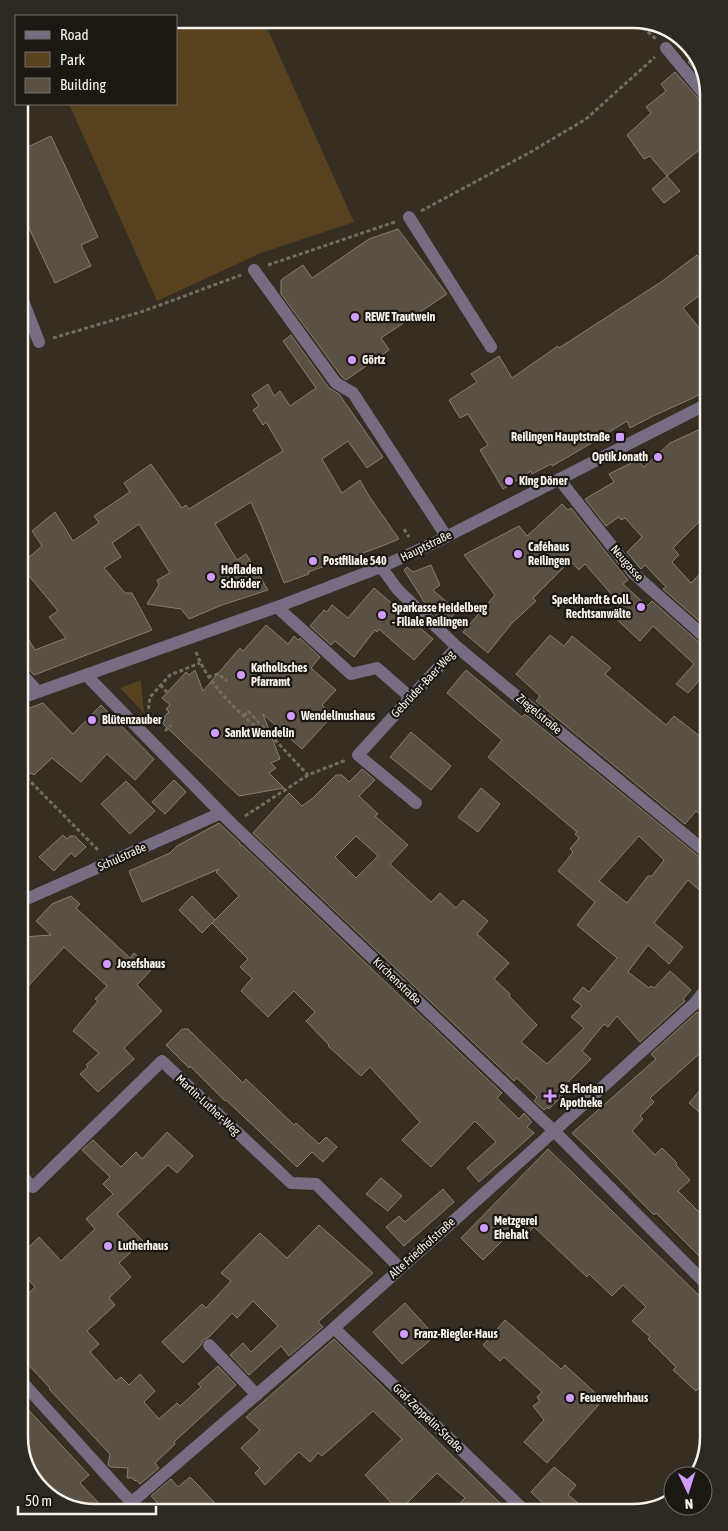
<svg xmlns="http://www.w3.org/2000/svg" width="728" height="1531" font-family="'Asap Condensed',sans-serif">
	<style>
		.green { fill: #57411e }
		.building { fill: #5a5144; stroke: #877e6f; fill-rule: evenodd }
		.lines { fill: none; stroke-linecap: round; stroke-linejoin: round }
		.path { stroke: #736c61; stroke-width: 3; stroke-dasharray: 4 2.5; stroke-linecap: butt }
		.minor { stroke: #776d82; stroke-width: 12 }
		.poi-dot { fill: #d09dff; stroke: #1b1712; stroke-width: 2 }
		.labels { text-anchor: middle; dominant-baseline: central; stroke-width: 4.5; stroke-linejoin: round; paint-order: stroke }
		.poi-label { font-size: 12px; font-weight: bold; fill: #f7f2ea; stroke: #1b1712; text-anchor: start }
		.street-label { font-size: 12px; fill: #f7f2ea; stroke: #1b1712 }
		.rim { fill: none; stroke: #f7f2ea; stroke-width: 2.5 }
	</style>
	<rect width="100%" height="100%" fill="#362e22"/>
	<path class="green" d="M176 19H263L354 222 261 253 157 301 69 104H176Z
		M141 680 144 713 120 688Z"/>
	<path class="building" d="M695 55 704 66V72L699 75 688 62Z
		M675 72 704 105V146L667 176 650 156 644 159 627 135 651 113 646 107 666 91 661 84Z
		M51 136 98 237 81 245 91 266 55 283 19 207V151Z
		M667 176 680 191 664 203 652 189Z
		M398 229 447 294 381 338 389 350 346 380 342 377 281 294V280L303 265 312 278 369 239Z
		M697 255 704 265V292L683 308 705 335V391L693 398 653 416 630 428 627 421 585 447 552 466 551 464 532 474 531 471 503 489 480 450 488 445 468 414 460 418 449 400 477 382 471 374 499 356 512 378 558 346 559 348 661 282Z
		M291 335 329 388 339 394 383 457 367 468 348 441 322 459 342 493 360 480 369 496 399 539 377 548 308 572 309 574 284 583 262 527 251 502 215 524 237 560 246 554 268 590 222 605 189 619 181 609 147 604 159 585 157 580 170 573 139 524 112 543 121 557 104 568 125 593H132L152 630 34 675 21 661V627L35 650 66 638 49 617 58 611 29 576 21 583V564L42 546 32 531 55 512 73 541 99 523 94 516 130 492 124 483 151 464 182 508 186 505 189 509 283 451 266 422 263 425 253 410 259 406 252 395 268 384 274 396 280 391 290 406 316 388 283 341Z
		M705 427V516L673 548 679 555 672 562 691 583 706 568V627L663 589 666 587 645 565 641 569 639 567 627 552 642 537 625 518 621 520 619 517 606 526 585 499 614 482 609 474 637 460 644 467 670 443Z
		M562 504 568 510 571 508 628 580 623 584 647 606 652 601 701 644 706 646V675L705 674 688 693 676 684 694 664 653 626 640 641 611 614 620 604 585 564 579 570 570 561 533 598 536 601 512 623 488 653 463 632 495 595 464 555 519 526 527 536Z
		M431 565 440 585 433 590 457 611 445 624 428 608 404 570 407 567 413 572Z
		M374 588 433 639 414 660 379 629 377 632 375 630 354 657 335 641 331 645 310 626 324 610 327 612 332 605 348 618Z
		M266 625 288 644 294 636 298 640 300 638 320 657 311 668 336 690 322 705 333 715 302 749 263 714 280 759 271 763 276 768 269 773 284 788 239 796 162 723 165 720 163 718 169 712 166 709 170 705 162 698 186 672 189 675 195 670 203 691 240 648 243 651Z
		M550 635 564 646 572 636 611 668 605 674 666 725 674 716 706 741 707 820 696 811 685 824 536 701 540 696 516 674Z
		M466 670 522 717 525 714 702 859 707 861V897L688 880 654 923 683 947 669 964 648 945 628 972 649 988 651 986 654 988 670 971 691 990 683 999 685 1001 640 1042 617 1016 608 1027 604 1024 582 1051 591 1059 564 1086 568 1090 549 1109 548 1107 544 1110 534 1101 537 1097 517 1078 514 1081 253 833 289 793 302 806 313 798 336 775H342L349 782 362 769 375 780 359 796 378 814 375 816 408 845 390 864 431 902 440 893 456 908 463 900 488 921 477 934 509 963 494 979 510 994 509 996 537 1025 521 1042 547 1064 584 1028 571 1017 582 1006 573 999 583 987 589 992 617 958 577 925 595 902 558 871 573 852 570 849 579 838 575 834 577 832 488 757 502 740 447 693ZM356 836 378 856 356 878 335 857ZM639 836 664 860 652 876H648L627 903 599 881Z
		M43 703 73 734 101 705 154 759 135 780 107 754 81 782 52 758 34 775 31 773 22 782 21 711Z
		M411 732 451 766 431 790 390 757Z
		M174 780 186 792 165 814 152 802Z
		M126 781 155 811 130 834 101 804Z
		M481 788 500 804 478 832 458 817Z
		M219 823 240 843V846L242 845 502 1093 497 1098 519 1119 524 1113 532 1122 527 1127 534 1133 533 1134 479 1182 467 1168 496 1142 475 1121 431 1167 402 1140 420 1122 370 1067 361 1076 328 1046 329 1045 306 1021 315 1012 294 991 268 1017 241 991 252 978 240 967 248 959 212 923 239 896 216 872 219 869 142 902 129 871 170 853 177 846Z
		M63 835 67 839 70 836H75L86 847 75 857 71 853 54 871 39 857Z
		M71 896 80 904 76 908 130 958 134 953 152 969 137 985 162 1011 124 1048 134 1059 98 1092 80 1074 88 1067 86 1065 99 1053 73 1031 98 1001 95 999 107 986 64 947 23 992 22 937 51 935 36 921 52 904Z
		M192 896 215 920 202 933 179 910Z
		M697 1012 708 1020V1046L650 1098 654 1102 640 1116 643 1119 632 1131 655 1155 662 1148 677 1163 676 1165 690 1180 678 1191 701 1214 708 1207 709 1266 656 1213 654 1215 590 1150 572 1133 656 1059 651 1054Z
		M182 1029H188L243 1083 246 1079 294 1125 296 1123 319 1144 326 1137 337 1147 323 1162 312 1152 297 1167 226 1100 225 1101 190 1066 189 1068 166 1045Z
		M708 1081V1120L689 1103Z
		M167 1132 193 1156 177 1173 168 1165 117 1214 143 1241 119 1263 131 1277 109 1298 115 1305 87 1331 99 1344 90 1352 116 1381 121 1377 129 1385 140 1374 155 1391 144 1402 159 1419 177 1403 180 1406 201 1387 198 1384 218 1366 236 1385 174 1442 175 1444 155 1463 159 1468 140 1484 136 1480 135 1481 132 1478H127L128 1468 111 1467 108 1465 110 1454 49 1389 50 1388 24 1360V1298L35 1287 24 1275V1252L39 1237 61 1261 95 1229 86 1219 113 1194 103 1184 110 1177 82 1150 93 1140 121 1167 136 1152 142 1159Z
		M548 1149 709 1305V1378L696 1391 673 1370 676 1367 648 1339 650 1337 632 1321 646 1307 623 1285 612 1296 589 1274 587 1277 534 1227 522 1238 514 1229 483 1260 461 1238Z
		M381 1178 402 1196 388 1211 366 1194Z
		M443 1189 454 1202 404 1246 386 1227 399 1216 405 1222Z
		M319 1225 373 1273 318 1322 323 1327 289 1356 281 1346 249 1375 230 1355 243 1343 251 1352 278 1326 253 1301 237 1318 232 1313 209 1337 203 1340 201 1345 183 1363 162 1342 202 1304 206 1308 231 1281 221 1273 260 1233 287 1258Z
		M405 1303 435 1336 402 1364 373 1332Z
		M505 1320 561 1369 565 1365 603 1400 547 1463 524 1442 544 1420 533 1406 540 1401 537 1397 542 1392 504 1357 500 1361 483 1345Z
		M334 1339 378 1382 505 1508 454 1509 465 1498 437 1473 401 1509H397L365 1475 402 1439 373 1411 322 1456 318 1453 310 1462 299 1452 265 1485 255 1473 260 1468 241 1448 260 1430 246 1417Z
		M24 1405 89 1475 80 1483 107 1512H90L52 1499 37 1480 39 1477 24 1461Z
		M554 1467 576 1485 568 1495 583 1507 548 1508 531 1492Z
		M190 1477 199 1486 222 1511H165L151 1496 171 1479 178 1487Z"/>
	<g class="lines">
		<path class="path" d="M633 19 656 39
			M176 24 185 19
			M421 211 529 153 586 119 655 57
			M268 265 395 222
			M53 338 144 311 241 275
			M378 358 383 366
			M404 529 409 537
			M196 652C207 682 232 706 256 727L251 732
			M208 677 218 674 227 681
			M160 685 167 692
			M244 716 248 711 308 775
			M159 724 148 713 150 697 170 675 200 663
			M165 731 171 725
			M22 773 99 851
			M245 816 308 775 346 760"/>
		<path class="minor" d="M666 48 704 94
			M409 217 491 347
			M254 270 336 383 353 393 446 536
			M20 293 39 342
			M559 479 633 573 706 638
			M381 567 398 590 457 647 707 853
			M277 607 351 674 377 668 410 697
			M21 673 38 692
			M86 675 232 824 554 1131 709 1287
			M21 698 277 607 381 567 434 543 705 405
			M416 803 358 755 457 647
			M22 901 221 813
			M23 1177 33 1187 162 1061 291 1183 316 1184 400 1268
			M334 1328 522 1508
			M209 1345 257 1395
			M24 1384 140 1512
			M132 1502 334 1328 554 1131 693 1005 707 988"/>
	</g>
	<g class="poi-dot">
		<circle cx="355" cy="317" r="5"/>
		<circle cx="352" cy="360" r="5"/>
		<rect x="615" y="432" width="10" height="10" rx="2.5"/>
		<circle cx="658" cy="457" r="5"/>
		<circle cx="509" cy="481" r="5"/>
		<circle cx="518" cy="554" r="5"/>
		<circle cx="313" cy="561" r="5"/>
		<circle cx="211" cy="577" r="5"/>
		<circle cx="641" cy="607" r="5"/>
		<circle cx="382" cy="615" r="5"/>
		<circle cx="241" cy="675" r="5"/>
		<circle cx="291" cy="716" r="5"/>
		<circle cx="92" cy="720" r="5"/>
		<circle cx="215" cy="733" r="5"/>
		<circle cx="107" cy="964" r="5"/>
		<path d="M547.5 1088.5h5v5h5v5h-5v5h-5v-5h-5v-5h5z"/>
		<circle cx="484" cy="1228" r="5"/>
		<circle cx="108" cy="1246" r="5"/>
		<circle cx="404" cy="1334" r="5"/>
		<circle cx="570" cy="1398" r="5"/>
	</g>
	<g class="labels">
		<g class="poi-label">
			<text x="365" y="317">REWE Trautwein</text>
			<text x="362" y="360">Görtz</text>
			<text x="610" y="437" text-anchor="end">Reilingen Hauptstraße</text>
			<text x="648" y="457" text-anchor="end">Optik Jonath</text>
			<text x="519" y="481">King Döner</text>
			<text x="528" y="547">Caféhaus<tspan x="528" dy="14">Reilingen</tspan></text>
			<text x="323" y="561">Postfiliale 540</text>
			<text x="221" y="570">Hofladen<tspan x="221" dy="14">Schröder</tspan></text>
			<text x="631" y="600" text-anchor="end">Speckhardt &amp; Coll.<tspan x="631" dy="14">Rechtsanwälte</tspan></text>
			<text x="392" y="608">Sparkasse Heidelberg<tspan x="392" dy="14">- Filiale Reilingen</tspan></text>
			<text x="251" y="668">Katholisches<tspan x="251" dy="14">Pfarramt</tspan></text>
			<text x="301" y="716">Wendelinushaus</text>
			<text x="102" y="720">Blütenzauber</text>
			<text x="225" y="733">Sankt Wendelin</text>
			<text x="117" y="964">Josefshaus</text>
			<text x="560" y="1089">St. Florian<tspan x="560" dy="14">Apotheke</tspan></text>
			<text x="494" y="1221">Metzgerei<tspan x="494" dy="14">Ehehalt</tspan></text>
			<text x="118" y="1246">Lutherhaus</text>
			<text x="414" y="1334">Franz-Riegler-Haus</text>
			<text x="580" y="1398">Feuerwehrhaus</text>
		</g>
		<g class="street-label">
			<text transform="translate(426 546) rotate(-26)">Hauptstraße</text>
			<text transform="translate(627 563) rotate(49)">Neugasse</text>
			<text transform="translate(423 684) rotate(-47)">Gebrüder-Baer-Weg</text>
			<text transform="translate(539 714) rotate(40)">Ziegelstraße</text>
			<text transform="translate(122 857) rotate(-24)">Schulstraße</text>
			<text transform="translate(397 981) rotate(44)">Kirchenstraße</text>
			<text transform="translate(208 1105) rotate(43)">Martin-Luther-Weg</text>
			<text transform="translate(422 1248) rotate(-42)">Alte Friedhofstraße</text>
			<text transform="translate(428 1418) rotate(44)">Graf-Zeppelin-Straße</text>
		</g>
	</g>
	<path d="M0 0H728V1531H0ZM95 28H633A67 67 0 0 1 700 95V1437A67 67 0 0 1 633 1504H95A67 67 0 0 1 28 1437V95A67 67 0 0 1 95 28Z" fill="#2d2923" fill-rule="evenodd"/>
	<path class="rim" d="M95 28H633A67 67 0 0 1 700 95V1437A67 67 0 0 1 633 1504H95A67 67 0 0 1 28 1437V95A67 67 0 0 1 95 28Z"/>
	<rect x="15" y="15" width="162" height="90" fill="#1b1712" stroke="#736f68"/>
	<rect x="25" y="31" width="25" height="8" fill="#776d82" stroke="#736f68"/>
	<text x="60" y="40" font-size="15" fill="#f7f2ea">Road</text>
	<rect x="25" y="52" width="25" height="15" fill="#57411e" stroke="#736f68"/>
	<text x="60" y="65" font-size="15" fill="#f7f2ea">Park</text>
	<rect x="25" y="78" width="25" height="15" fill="#5a5144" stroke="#736f68"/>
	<text x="60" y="90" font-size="15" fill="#f7f2ea">Building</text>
	<g transform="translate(688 1491) rotate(176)"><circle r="24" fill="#1b1712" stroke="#736f68"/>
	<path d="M0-4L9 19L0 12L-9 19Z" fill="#d09dff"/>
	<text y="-8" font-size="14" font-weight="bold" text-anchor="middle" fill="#f7f2ea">N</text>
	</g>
	<path d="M18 1506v8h138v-8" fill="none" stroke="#f7f2ea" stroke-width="2.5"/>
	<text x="25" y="1506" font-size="15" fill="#f7f2ea" stroke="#1b1712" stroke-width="4" paint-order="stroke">50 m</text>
</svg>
